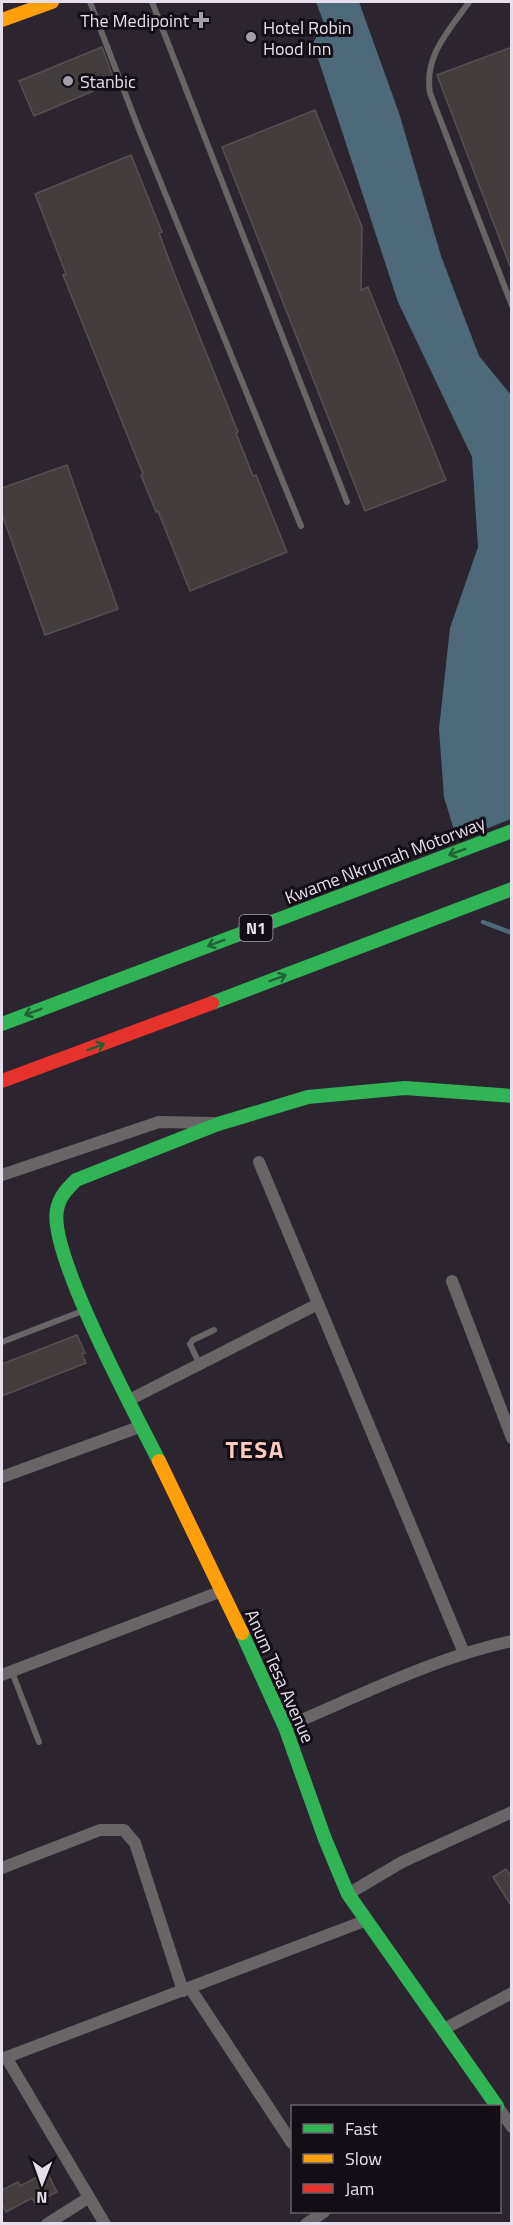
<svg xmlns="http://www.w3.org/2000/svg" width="513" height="2225" font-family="'Titillium Web',sans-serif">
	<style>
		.water { fill: #4e6a79 }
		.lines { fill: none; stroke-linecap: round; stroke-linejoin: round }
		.stream { stroke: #4e6a79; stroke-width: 4.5 }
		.building { fill: #443d3d; stroke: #575050; stroke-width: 1.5 }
		.lane { stroke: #696465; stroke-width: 6 }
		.street { stroke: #696465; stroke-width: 12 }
		.fast { stroke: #30b455; stroke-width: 14 }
		.slow { stroke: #ff9f0a; stroke-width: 14 }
		.jam { stroke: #e5322d; stroke-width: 14 }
		.oneway { stroke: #226035 }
		.poi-dot { fill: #a69daa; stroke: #130d15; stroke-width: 2 }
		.labels { text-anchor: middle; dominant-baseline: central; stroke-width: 6; stroke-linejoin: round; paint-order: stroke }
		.shield { fill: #130d15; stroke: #a79fac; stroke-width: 1.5 }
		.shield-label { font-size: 16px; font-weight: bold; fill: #e7deec }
		.poi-label { font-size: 18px; fill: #e7deec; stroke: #130d15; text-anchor: start }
		.street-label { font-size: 18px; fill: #e7deec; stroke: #130d15 }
		.district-label { font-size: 24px; font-weight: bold; letter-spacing: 1.5px; fill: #fdcabf; stroke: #130d15 }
	</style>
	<rect width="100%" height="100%" fill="#2c252f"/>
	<path class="water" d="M316 2H359L399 113 441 256 479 356 511 395V819L457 840 444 797 439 729 450 628 478 547 472 457 398 302 313 43 324 23Z"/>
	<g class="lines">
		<path class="stream" d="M483 922 512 933"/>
	</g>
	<path class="building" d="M102 47 115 82 34 116 19 81Z
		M512 47V266H510L437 75Z
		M315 110 362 227 361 290 368 287 446 480 365 511 222 147Z
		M131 155 162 232 159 233 174 273 238 432 236 433 253 476 256 475 287 552 190 591 158 511 156 512 141 475 143 474 63 275 66 274 35 194Z
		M67 465 118 609 45 635 2 514V488Z
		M77 1335 85 1353 82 1354 86 1363 2 1396V1364Z
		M506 1869 512 1878V1907L493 1877Z
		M47 2172 57 2192 35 2203 32 2198 6 2212 2 2204V2190L18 2182 20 2186Z"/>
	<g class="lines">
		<path class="lane" d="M90 2 138 127 301 526
			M152 2 347 502
			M469 2C449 31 424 55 430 93L512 306
			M2 1342 85 1310
			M199 1363 190 1344 193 1340 214 1330
			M12 1672 39 1742"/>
		<path class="street" d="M259 1162 464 1653
			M2 1175 159 1122 213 1123
			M452 1281 512 1438
			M129 1400 318 1304
			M2 1477 142 1426
			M2 1675 222 1591
			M285 1727C359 1696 433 1658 512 1641
			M2 1868 100 1830H124L135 1843 183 1991
			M348 1894 402 1862 512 1812
			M190 1988 292 2143
			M444 2029 512 1993
			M6 2057 105 2224
			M2 2059 367 1920
			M500 2110 512 2127
			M47 2224 88 2198
			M306 2224 324 2212"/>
		<path class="fast" d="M212 1003 512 889
			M2 1024 512 831
			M159 1461C136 1415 48 1253 57 1210 59 1197 67 1189 76 1180L218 1124 308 1097 405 1088 512 1096
			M242 1633 285 1727 325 1839 348 1894 497 2106"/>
		<path class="slow" d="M2 20 52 2
			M159 1461 242 1633"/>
		<path class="jam" d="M2 1081 212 1003"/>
	</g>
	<defs><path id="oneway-shaft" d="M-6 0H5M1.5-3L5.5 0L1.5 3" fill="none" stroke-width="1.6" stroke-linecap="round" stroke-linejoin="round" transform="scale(1.5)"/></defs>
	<g class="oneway">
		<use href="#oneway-shaft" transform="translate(457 852) rotate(159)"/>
		<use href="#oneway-shaft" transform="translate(216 943) rotate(159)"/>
		<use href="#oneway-shaft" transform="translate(278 978) rotate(-21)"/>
		<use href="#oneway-shaft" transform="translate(33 1012) rotate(159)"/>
		<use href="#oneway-shaft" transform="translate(96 1047) rotate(-20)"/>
	</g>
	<g class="poi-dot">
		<path d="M198 11h6v6h6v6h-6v6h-6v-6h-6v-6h6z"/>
		<circle cx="251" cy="37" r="6"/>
		<circle cx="68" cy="81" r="6"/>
	</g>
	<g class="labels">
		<rect class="shield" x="239.5" y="915" width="33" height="26" rx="4.5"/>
		<g class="shield-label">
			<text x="256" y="928">N1</text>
		</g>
		<g class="poi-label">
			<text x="189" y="20" text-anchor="end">The Medipoint</text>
			<text x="263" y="27">Hotel Robin<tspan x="263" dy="21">Hood Inn</tspan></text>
			<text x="80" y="81">Stanbic</text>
		</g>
		<g class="street-label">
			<text transform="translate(385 860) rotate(-21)">Kwame Nkrumah Motorway</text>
			<text transform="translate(280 1676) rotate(66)">Anum Tesa Avenue</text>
		</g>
		<g class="district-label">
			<text x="255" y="1449">TESA</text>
		</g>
	</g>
	<rect width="513" height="2225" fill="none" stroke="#e7deec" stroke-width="6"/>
	<rect x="291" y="2105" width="210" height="108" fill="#130d15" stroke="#68616b" stroke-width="1.5"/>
	<rect x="303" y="2124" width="30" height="9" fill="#30b455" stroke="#68616b" stroke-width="1.5"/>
	<text x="345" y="2135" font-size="18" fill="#e7deec">Fast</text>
	<rect x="303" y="2154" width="30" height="9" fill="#ff9f0a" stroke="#68616b" stroke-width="1.5"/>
	<text x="345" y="2165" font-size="18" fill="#e7deec">Slow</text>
	<rect x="303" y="2184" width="30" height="9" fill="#e5322d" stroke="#68616b" stroke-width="1.5"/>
	<text x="345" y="2195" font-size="18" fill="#e7deec">Jam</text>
	<g transform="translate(42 2183) rotate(181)" stroke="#130d15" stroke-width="4.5" paint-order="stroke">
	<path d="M0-4.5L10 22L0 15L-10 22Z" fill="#e7deec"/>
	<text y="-9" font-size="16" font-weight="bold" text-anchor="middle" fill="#e7deec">N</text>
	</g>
</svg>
